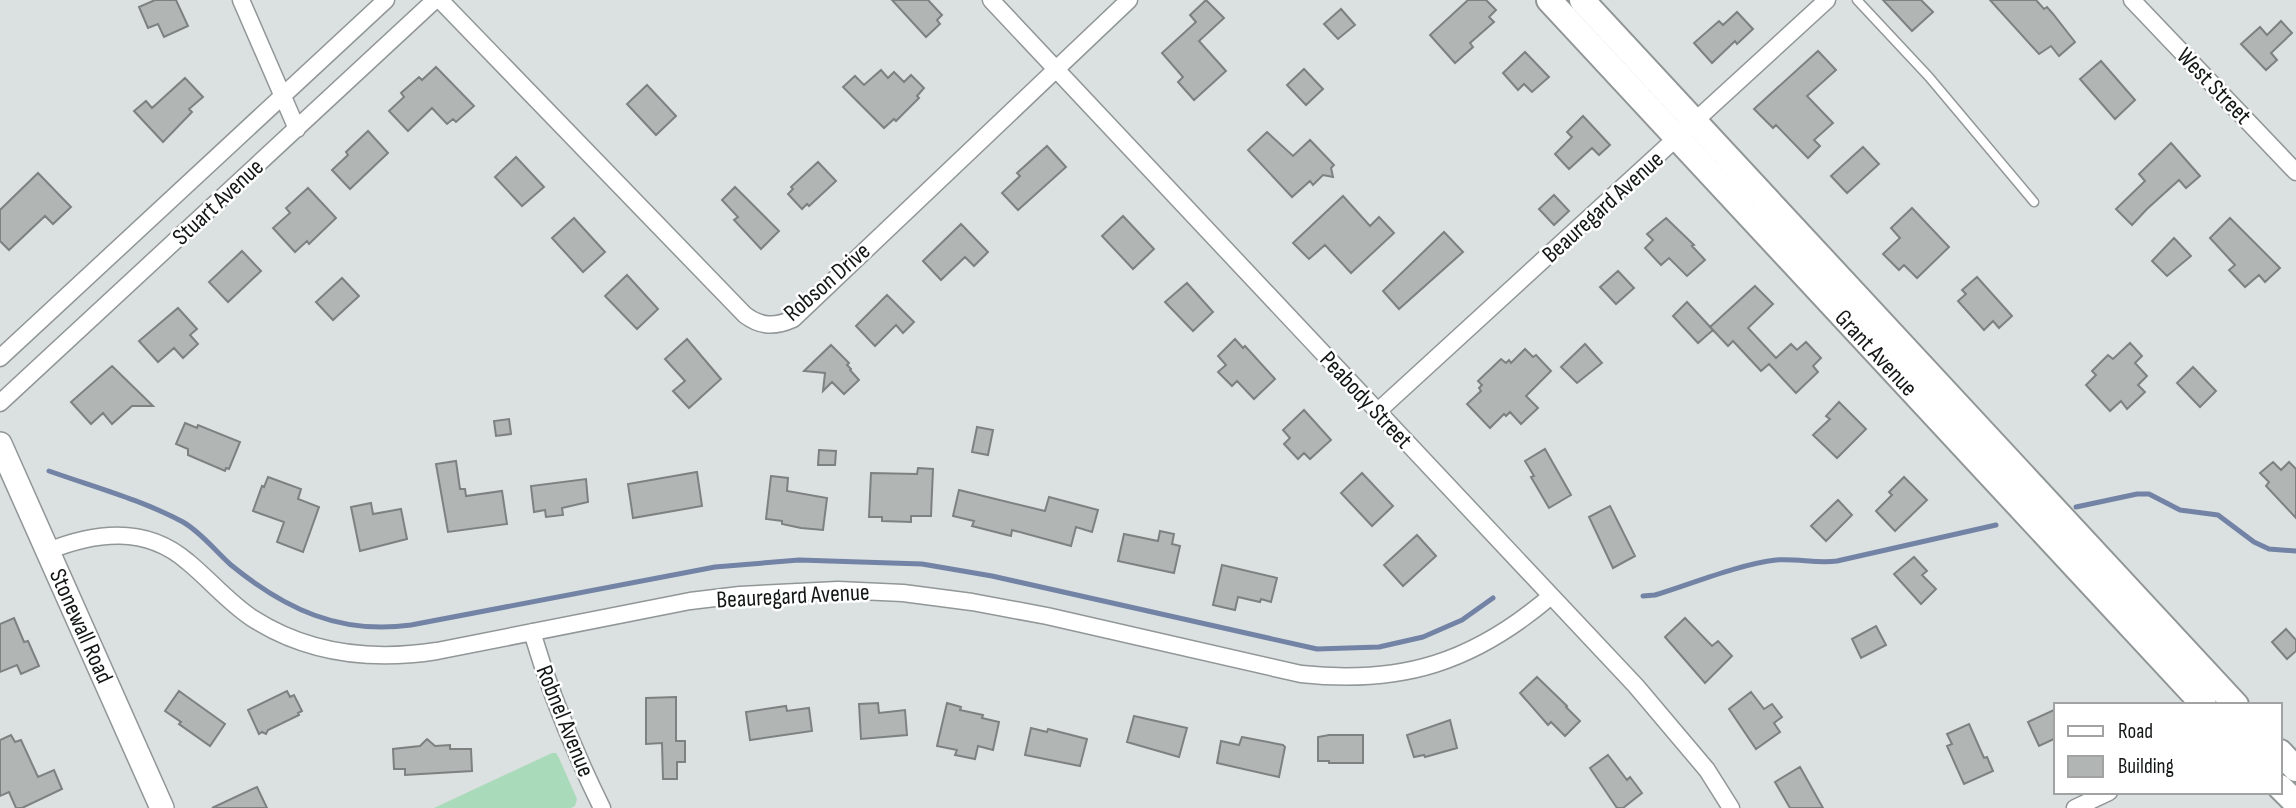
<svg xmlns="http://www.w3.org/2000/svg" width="2296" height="808" font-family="'Sofia Sans Condensed',sans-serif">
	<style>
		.green { fill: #a9dab9 }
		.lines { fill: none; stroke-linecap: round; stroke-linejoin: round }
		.stream { stroke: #7283a5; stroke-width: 5 }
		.building { fill: #b1b5b4; stroke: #7d8180; stroke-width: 2 }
		.lane-casing { stroke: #919697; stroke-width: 11 }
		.street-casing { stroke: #919697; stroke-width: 19 }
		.secondary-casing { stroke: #919697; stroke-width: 26 }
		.primary-casing { stroke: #919697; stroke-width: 28 }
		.lane { stroke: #fff; stroke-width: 8 }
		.street { stroke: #fff; stroke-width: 16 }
		.secondary { stroke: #fff; stroke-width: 23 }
		.primary { stroke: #fff; stroke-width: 24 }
		.labels { text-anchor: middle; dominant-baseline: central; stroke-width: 5; stroke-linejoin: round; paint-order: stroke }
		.street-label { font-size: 24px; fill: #141616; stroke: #fff }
	</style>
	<rect width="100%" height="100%" fill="#dbe0e1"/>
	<path class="green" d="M552 753H556L559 758 577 799 575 806 571 808H434Z"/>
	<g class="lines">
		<path class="stream" d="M49 471C94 487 142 500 183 522 202 533 215 551 231 565 285 609 340 635 411 625L715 567 799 560 922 564 992 576 1317 649 1379 647 1423 637 1462 620 1493 598
			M2076 507 2137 494H2149L2180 510 2218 515 2254 542 2269 549 2296 551
			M1643 596 1655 595C1691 584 1740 564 1776 560 1797 558 1817 564 1837 561L1996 525"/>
	</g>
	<path class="building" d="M155 0H176L188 26 164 37 158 24 148 28 139 7Z
		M892 0H928L942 15 937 20 940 24 926 37Z
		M1206 0 1224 18 1199 41 1226 71 1194 100 1178 82 1183 77 1162 53 1196 22 1190 15Z
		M1468 0H1486L1496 10 1489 17 1494 22 1470 43 1473 47 1455 63 1430 35Z
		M1883 0H1921L1933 12 1912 31Z
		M1990 0H2036L2044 9 2047 7 2053 14 2075 42 2059 56 2051 46 2039 54Z
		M1341 9 1355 25 1338 39 1324 24Z
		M1737 12 1753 29 1737 44 1735 41 1712 63 1694 43 1719 21 1723 25Z
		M2281 21 2292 33 2271 53 2277 60 2266 70 2241 44 2260 27 2267 35Z
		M1818 51 1836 70 1807 96 1833 123 1814 140 1820 146 1808 158 1776 125 1773 128 1754 109Z
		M1525 52 1549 77 1532 92 1524 84 1518 90 1503 73Z
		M2101 61 2135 100 2115 119 2080 79Z
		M436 67 474 106 456 122 453 119 447 124 432 108 408 131 389 111 404 97 401 93 419 77 422 80Z
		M1304 69 1323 89 1306 105 1287 85Z
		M881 70 888 78 894 72 904 82 911 75 924 88 917 96 919 98 896 121 894 119 884 128 843 87 855 76 864 85Z
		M185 78 203 97 189 109 192 112 163 142 134 111 146 101 152 108Z
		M647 85 676 116 656 135 627 104Z
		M1583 116 1610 145 1599 155 1592 148 1569 169 1555 154 1572 137 1567 132Z
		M368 131 388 153 350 189 332 170 348 155 346 152Z
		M1267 132 1293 156 1310 140 1334 165 1331 168 1333 177 1323 175 1313 185 1310 181 1292 197 1248 150Z
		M2171 143 2200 176 2186 188 2179 180 2147 209 2132 225 2116 209 2145 181 2139 174Z
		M1047 146 1066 167 1018 210 1002 193 1020 176 1017 173Z
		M1863 147 1879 164 1847 193 1831 176Z
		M516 157 544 187 522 206 495 177Z
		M818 162 836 181 809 206 807 204 802 209 788 194 793 189 791 187Z
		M38 173 71 207 53 224 45 216 9 250 0 241V210Z
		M735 187 779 231 761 249 734 220 738 217 722 200Z
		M308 188 336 218 309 244 307 241 295 252 273 228 290 213 286 208Z
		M1554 195 1569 211 1554 225 1539 209Z
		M1343 196 1370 226 1379 217 1394 233 1351 273 1325 245 1309 259 1293 243Z
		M1912 208 1949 247 1917 278 1904 265 1899 270 1883 254 1900 238 1891 228Z
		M1123 216 1154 249 1133 269 1102 236Z
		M574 218 605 252 583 272 552 238Z
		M1666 218 1694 245 1692 246 1705 260 1687 276 1669 258 1661 265 1645 248 1653 240 1647 234Z
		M2230 218 2280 268 2265 282 2259 275 2245 287 2229 270 2235 265 2210 238Z
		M961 224 988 252 974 266 965 257 941 280 923 261Z
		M1444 232 1463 252 1399 309 1383 291Z
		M2174 238 2191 256 2167 276 2152 261Z
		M242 251 261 271 228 302 209 282Z
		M1618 271 1634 288 1616 304 1600 287Z
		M627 275 658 309 637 329 605 296Z
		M1977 277 2012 316 1999 328 1993 321 1984 330 1958 301 1966 294 1962 290Z
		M342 278 359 296 333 320 316 302Z
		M1187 283 1213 312 1193 331 1165 302Z
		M1755 286 1773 304 1748 328 1776 358 1791 344 1797 350 1806 342 1821 358 1813 366 1818 372 1796 393 1769 364 1761 371 1733 341 1728 346 1710 327Z
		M887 295 914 322 903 333 896 325 875 346 856 326Z
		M1687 302 1713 330 1698 343 1673 316Z
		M178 308 197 329 190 335 198 344 183 358 174 348 158 362 139 341Z
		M687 339 721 379 689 408 673 391 685 381 665 359Z
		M1235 339 1243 348 1245 346 1275 379 1254 399 1237 381 1232 386 1218 372 1226 365 1218 356Z
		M2130 343 2142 356 2135 363 2147 376 2138 385 2145 392 2127 409 2121 401 2110 411 2086 385 2096 375 2092 371 2108 355 2113 359Z
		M1585 344 1602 363 1577 383 1561 367Z
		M831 345 849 363 847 365 851 369 850 370 859 380 844 394 832 382 823 391 825 373 804 371Z
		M1525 349 1533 357 1536 355 1551 371 1526 396 1538 408 1521 424 1510 412 1506 416 1504 414 1490 428 1467 404 1481 391 1479 388 1482 385 1478 381 1501 359 1506 363 1509 360 1511 363Z
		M112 366 153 406H132L112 424 103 413 91 424 71 402Z
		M2193 367 2216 391 2200 407 2177 383Z
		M1839 402 1866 429 1837 458 1813 435 1830 419 1826 416Z
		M1304 410 1331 440 1310 459 1304 453 1298 459 1284 444 1290 438 1283 430Z
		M509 419 511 434 496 436 494 421Z
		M185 423 197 428 198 425 240 442 229 469 226 468 225 471 188 455V449L176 444Z
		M977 427 993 430 988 455 972 452Z
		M1545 449 1571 495 1549 508 1531 477 1534 476 1525 461Z
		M819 450 836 451 835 465H818Z
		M456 461 460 489H465L466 496 502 491 507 524 448 532 436 464Z
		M2273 462 2281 470 2289 462 2296 469V518L2266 486 2269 482 2260 473Z
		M918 468 933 469 931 516H911V522L882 521V517H869L871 473 917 474Z
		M697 472 702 506 633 518 628 484Z
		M1362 473 1393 506 1372 526 1341 493Z
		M771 476 788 478 787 491 827 498 823 530 801 528 782 524V521L766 519Z
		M268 477 301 489 298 499 319 507 303 552 277 542 284 522 253 511 262 486 264 487Z
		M1904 477 1927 500 1895 531 1876 511 1892 495 1889 492Z
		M586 479 588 502 562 508 563 515 546 517 545 510 534 512 531 486Z
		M959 490 1045 511 1049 497 1098 510 1092 532 1076 527 1071 546 1012 530 1011 536 972 526 974 521 953 516Z
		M1838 500 1852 515 1826 541 1811 526Z
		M371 503 373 514 401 509 407 539 360 551 351 507Z
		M1610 506 1635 556 1613 568 1589 517Z
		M1160 531 1174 534 1172 544 1180 546 1174 573 1118 561 1124 534 1158 541Z
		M1417 535 1436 556 1403 586 1384 565Z
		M1914 557 1927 571 1922 575 1936 589 1921 604 1894 574Z
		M1222 565 1277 578 1271 602 1261 599 1260 602 1238 597 1235 610 1213 605Z
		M14 618 24 642 28 641 39 666 21 674 17 665 0 672V624Z
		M1685 618 1712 646 1718 641 1732 656 1705 683 1665 637Z
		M1876 626 1886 645 1861 658 1852 639Z
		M2286 629 2296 640V651L2287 659 2272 642Z
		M1537 677 1567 706 1566 707 1580 721 1565 736 1551 722 1548 725 1520 693Z
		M179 691 225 724 210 746 179 724 181 722 165 711Z
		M287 691 290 697 294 695 302 711 298 713 299 715 268 730 266 734 262 732 259 734 248 710Z
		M1751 692 1764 709 1772 704 1782 717 1774 723 1780 732 1756 749 1729 709Z
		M676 697V741H685V762H677V779H663L662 743 646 744V698Z
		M878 703 879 713 905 710 907 735 861 739 859 704Z
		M947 703 961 707 960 710 983 715 982 718 999 722 993 750 978 746 975 759 955 755 957 750 937 746Z
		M786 706 787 711 809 708 812 731 750 740 746 712Z
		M2056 709V738L2039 746 2028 722Z
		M1134 716 1187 728 1179 757 1127 742Z
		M1450 720 1457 748 1425 757 1424 755 1414 757 1407 735Z
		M1969 724 1984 758 1987 757 1993 771 1964 784 1947 746 1952 744 1947 734Z
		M1031 728 1047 732 1048 729 1087 739 1080 766 1025 755Z
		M11 735 15 742 21 740 38 777 54 770 62 789 22 808H16L9 792 0 796V740Z
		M1329 735H1363V763H1329V761H1318V737Z
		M1242 737 1283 745 1285 747 1279 777 1217 763 1221 741 1239 745Z
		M427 739 435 746 450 745V749H471L472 771 405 775V769H394L393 749 420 746Z
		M1608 755 1627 780 1630 777 1642 793 1623 808H1617L1590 768Z
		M1800 767 1823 808H1790L1775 782Z
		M257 787 267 808H212Z"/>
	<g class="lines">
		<defs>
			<path id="lane" d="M1857 0 1929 77 2034 202"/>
			<path id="street" d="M241 0 297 129
				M440 0 745 315C761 327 775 327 793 319L1129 0
				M991 0 1636 686 1707 770 1731 808
				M2132 0 2296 172
				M0 358 386 0
				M0 403 435 0
				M1377 412 1827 0
				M48 551C95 532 146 525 188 562 210 580 228 602 252 618 308 654 373 661 437 651L690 601 740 595 838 590 903 593 972 602 1047 616 1301 674C1402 685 1474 662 1551 596
				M532 632C550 693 574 751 602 808
				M2075 808 2109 792"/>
			<path id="secondary" d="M0 444 162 808"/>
			<path id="primary" d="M1549 0 2204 705
				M1582 0 2236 705
				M2280 752 2296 769
				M2280 787 2296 803"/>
		</defs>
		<use href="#lane" class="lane-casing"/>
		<use href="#street" class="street-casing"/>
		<use href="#secondary" class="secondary-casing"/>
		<use href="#primary" class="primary-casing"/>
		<use href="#lane" class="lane"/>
		<use href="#street" class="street"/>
		<use href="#secondary" class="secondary"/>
		<use href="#primary" class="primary"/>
	</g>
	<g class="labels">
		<g class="street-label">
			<text transform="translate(2214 86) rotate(46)">West Street</text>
			<text transform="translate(218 202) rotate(-43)">Stuart Avenue</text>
			<text transform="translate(1603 207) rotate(-42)">Beauregard Avenue</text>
			<text transform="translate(827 282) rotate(-41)">Robson Drive</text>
			<text transform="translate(1876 353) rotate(47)">Grant Avenue</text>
			<text transform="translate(1366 400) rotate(47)">Peabody Street</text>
			<text transform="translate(793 596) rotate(-3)">Beauregard Avenue</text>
			<text transform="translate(81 626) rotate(66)">Stonewall Road</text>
			<text transform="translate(565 721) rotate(68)">Robnel Avenue</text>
		</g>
	</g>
	<rect x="2054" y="703" width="228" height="91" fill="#ffffff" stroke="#a1a2a2" stroke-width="2"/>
	<rect x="2068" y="726" width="35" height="10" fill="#ffffff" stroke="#a1a2a2" stroke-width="2"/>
	<text x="2118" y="738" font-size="21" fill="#141616">Road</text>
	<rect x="2068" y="756" width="35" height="21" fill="#b1b5b4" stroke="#a1a2a2" stroke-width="2"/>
	<text x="2118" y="773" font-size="21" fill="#141616">Building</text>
</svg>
